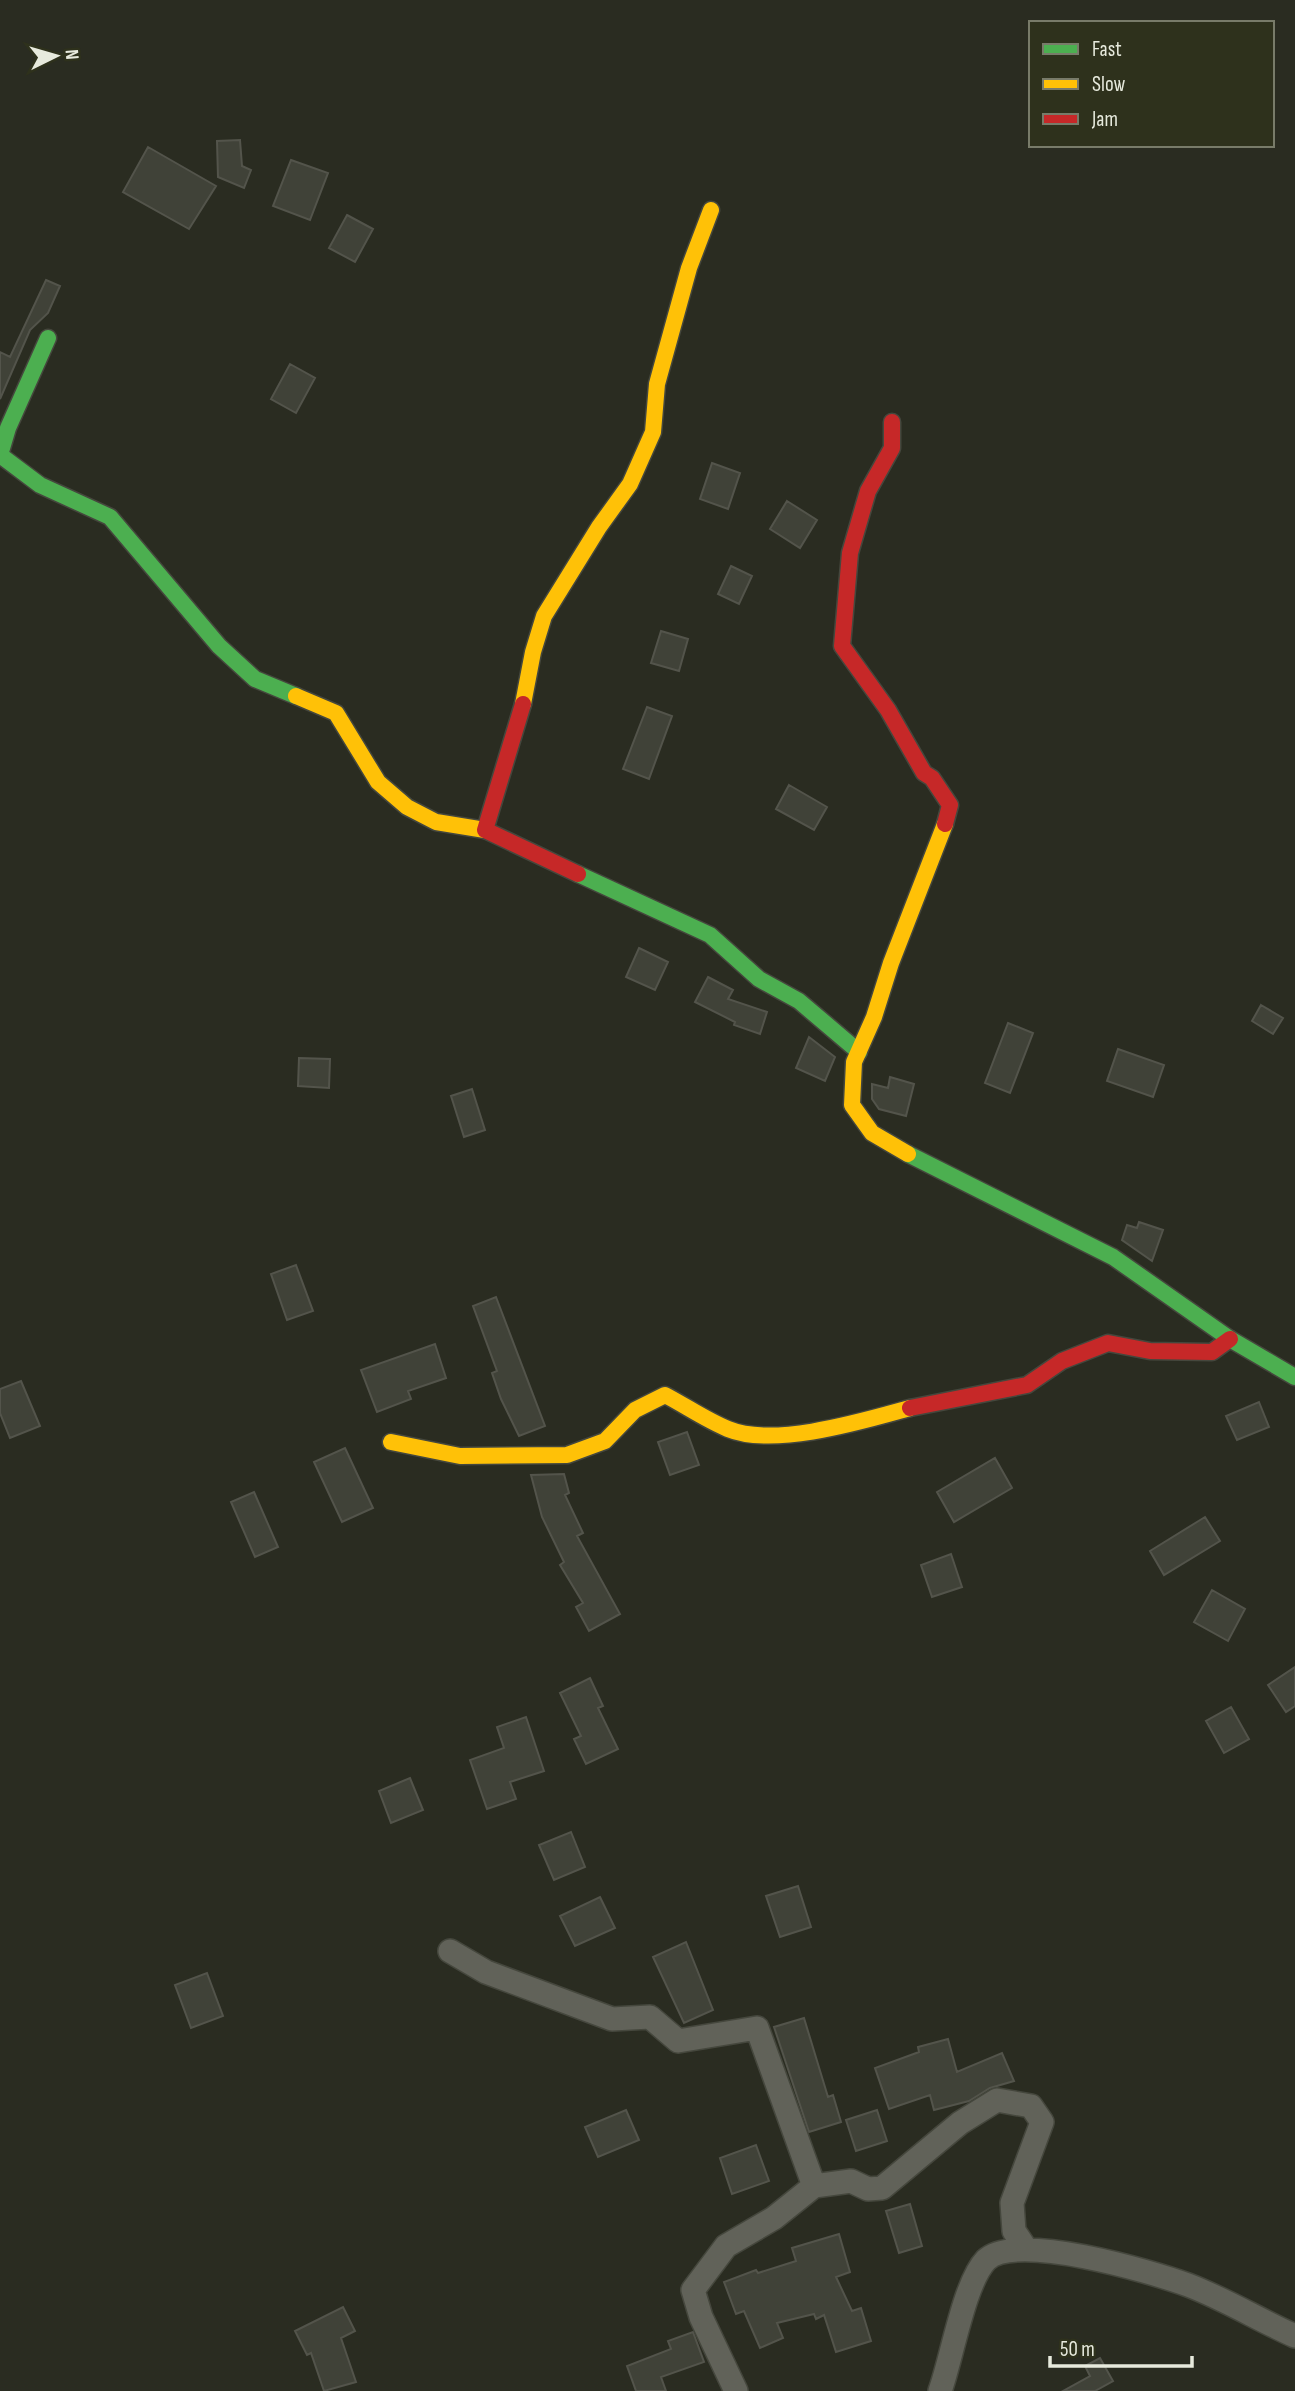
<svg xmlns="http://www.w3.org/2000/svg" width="1295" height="2391" font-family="'Sofia Sans Condensed',sans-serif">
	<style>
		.building { fill: #404238; stroke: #53544b; stroke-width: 2 }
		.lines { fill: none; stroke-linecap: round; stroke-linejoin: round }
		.street-casing { stroke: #45473d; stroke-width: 26 }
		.fast-casing { stroke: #45473d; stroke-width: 19 }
		.slow-casing { stroke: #45473d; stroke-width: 19 }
		.jam-casing { stroke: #45473d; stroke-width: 19 }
		.street { stroke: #616259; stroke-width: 23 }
		.fast { stroke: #4caf50; stroke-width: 16 }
		.slow { stroke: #ffc107; stroke-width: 16 }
		.jam { stroke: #c62828; stroke-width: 16 }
	</style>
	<rect width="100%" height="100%" fill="#2a2c21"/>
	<path class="building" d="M240 140 242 166 251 170 244 188 218 177 217 141Z
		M148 147 216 186 189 229 123 192Z
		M291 160 328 173 310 220 273 206Z
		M347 215 373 229 355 262 329 248Z
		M46 280 60 286 48 313 30 330 0 399V352L10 357Z
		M290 364 315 378 296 413 271 399Z
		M712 463 740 473 728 509 700 499Z
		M787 501 817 520 800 548 770 529Z
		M731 566 752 576 739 604 718 594Z
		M661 631 688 639 679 671 651 663Z
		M647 707 672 716 649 779 623 769Z
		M789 785 827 807 814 830 776 809Z
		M639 948 668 962 655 990 626 977Z
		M708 977 733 990 728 999 767 1012 760 1034 734 1025 735 1022 695 1002Z
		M1261 1005 1283 1018 1273 1034 1252 1021Z
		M1008 1023 1033 1033 1010 1093 985 1083Z
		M809 1037 835 1057 825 1081 796 1068Z
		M1118 1049 1164 1065 1153 1097 1107 1081Z
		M299 1058 330 1059 329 1088 298 1086Z
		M890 1077 914 1084 906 1116 879 1109 872 1099V1084L888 1088Z
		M472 1089 485 1130 464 1137 451 1096Z
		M1139 1222 1163 1230 1152 1261 1122 1240 1127 1225 1137 1228Z
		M296 1265 313 1311 287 1320 271 1274Z
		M496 1297 545 1426 519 1436 501 1399 492 1373 497 1371 473 1306Z
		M435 1344 446 1378 408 1391 411 1399 377 1412 361 1370Z
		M21 1381 40 1426 10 1438 0 1413V1389Z
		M1259 1402 1269 1427 1237 1440 1226 1416Z
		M687 1432 699 1465 670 1475 658 1442Z
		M345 1448 373 1508 342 1522 314 1462Z
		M995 1458 1012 1488 954 1522 937 1492Z
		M564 1474 569 1493 565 1495 583 1533 577 1536 620 1614 589 1631 576 1607 583 1603 560 1565 564 1562 542 1517 531 1475Z
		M254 1492 278 1547 255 1557 231 1502Z
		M1205 1517 1220 1541 1164 1575 1150 1551Z
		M951 1554 962 1587 932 1597 921 1565Z
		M1212 1590 1245 1609 1228 1641 1194 1622Z
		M1295 1667V1706L1286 1712 1268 1685Z
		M590 1678 603 1706 598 1708 618 1749 586 1764 574 1739 581 1736 560 1693Z
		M1231 1707 1249 1739 1224 1753 1206 1721Z
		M526 1717 544 1771 510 1782 516 1799 487 1809 470 1760 504 1748 497 1727Z
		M410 1778 423 1810 391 1823 379 1791Z
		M571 1832 585 1867 554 1880 539 1845Z
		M798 1886 811 1927 780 1937 766 1896Z
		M600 1897 615 1928 575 1946 560 1916Z
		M686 1942 713 2010 684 2023 653 1957Z
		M207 1973 223 2016 191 2028 175 1985Z
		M804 2018 828 2097 833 2095 841 2122 809 2132 774 2027Z
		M948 2039 957 2072 1002 2053 1014 2081 990 2088 969 2101 934 2110 930 2095 889 2109 875 2068 919 2052 918 2047Z
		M626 2110 639 2140 598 2157 585 2127Z
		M877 2110 887 2141 856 2151 846 2120Z
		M756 2145 769 2181 732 2194 720 2158Z
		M910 2204 922 2246 899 2253 886 2211Z
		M839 2234 850 2272 836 2277 852 2311 861 2308 871 2341 836 2352 824 2315 816 2319 814 2314 777 2323 783 2338 760 2348 744 2311 736 2314 724 2282 756 2270 758 2273 796 2261 792 2248Z
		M343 2307 355 2331 341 2338 356 2382 324 2391 311 2353 307 2355 295 2331Z
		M693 2332 704 2362 661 2377 666 2391H636L627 2366 671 2349 668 2341Z
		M1100 2358 1113 2381 1095 2391H1063L1090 2376 1085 2366Z"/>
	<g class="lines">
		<defs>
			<path id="street" d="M450 1951 486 1972 612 2019 650 2017 678 2041 757 2028 814 2186
				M736 2391 701 2317 693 2290 726 2246 774 2218 814 2186 851 2181 868 2189 882 2188 960 2123 997 2100 1031 2106 1042 2122 1012 2203 1014 2231 1026 2249
				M940 2391C952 2358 964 2283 986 2260 1015 2231 1152 2272 1188 2285 1225 2299 1259 2320 1295 2336"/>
			<path id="fast" d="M48 338 8 428 0 455 40 485 110 517 219 646 255 679 296 696
				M578 874 710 935 759 979 799 1001 859 1052
				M908 1154 1113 1257 1230 1339 1295 1377"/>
			<path id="slow" d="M296 696 336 713 378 782 407 807 436 822 485 830
				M523 704 533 652 544 616 599 527 630 484 653 432 657 384 689 268 711 210
				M908 1154 872 1133 852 1105 854 1062 874 1017 891 963 945 824
				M391 1442 460 1456 567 1455 605 1441 635 1410 665 1395C686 1406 706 1420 728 1429 774 1448 863 1421 910 1408"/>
			<path id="jam" d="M892 422V448L868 491 850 553 842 646 888 710 924 773 932 778 950 805 945 824
				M523 704 485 830 578 874
				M910 1408 1027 1385 1062 1361 1108 1343 1150 1351 1212 1352 1230 1339"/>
		</defs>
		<use href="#street" class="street-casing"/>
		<use href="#fast" class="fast-casing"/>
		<use href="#slow" class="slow-casing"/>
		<use href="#jam" class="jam-casing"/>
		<use href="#street" class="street"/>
		<use href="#fast" class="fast"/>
		<use href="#slow" class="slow"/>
		<use href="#jam" class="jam"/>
	</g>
	<rect x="1029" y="21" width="245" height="126" fill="#2e311c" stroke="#787b69" stroke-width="2"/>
	<rect x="1043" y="44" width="35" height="10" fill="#4caf50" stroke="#787b69" stroke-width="2"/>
	<text x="1092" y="56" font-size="21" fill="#e7eadd">Fast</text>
	<rect x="1043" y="79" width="35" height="10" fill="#ffc107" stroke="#787b69" stroke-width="2"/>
	<text x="1092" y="91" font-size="21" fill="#e7eadd">Slow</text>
	<rect x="1043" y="114" width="35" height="10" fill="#c62828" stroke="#787b69" stroke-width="2"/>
	<text x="1092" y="126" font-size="21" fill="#e7eadd">Jam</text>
	<g transform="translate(56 56) rotate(85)" stroke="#2e311c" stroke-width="5" paint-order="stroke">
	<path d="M0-5L12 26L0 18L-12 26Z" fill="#e7eadd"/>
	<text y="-10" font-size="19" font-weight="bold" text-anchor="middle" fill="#e7eadd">N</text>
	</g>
	<path d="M1050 2356v10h142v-10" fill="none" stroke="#e7eadd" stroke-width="3.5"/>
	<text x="1060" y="2356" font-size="21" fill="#e7eadd" stroke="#2e311c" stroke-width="5" paint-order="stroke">50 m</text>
</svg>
